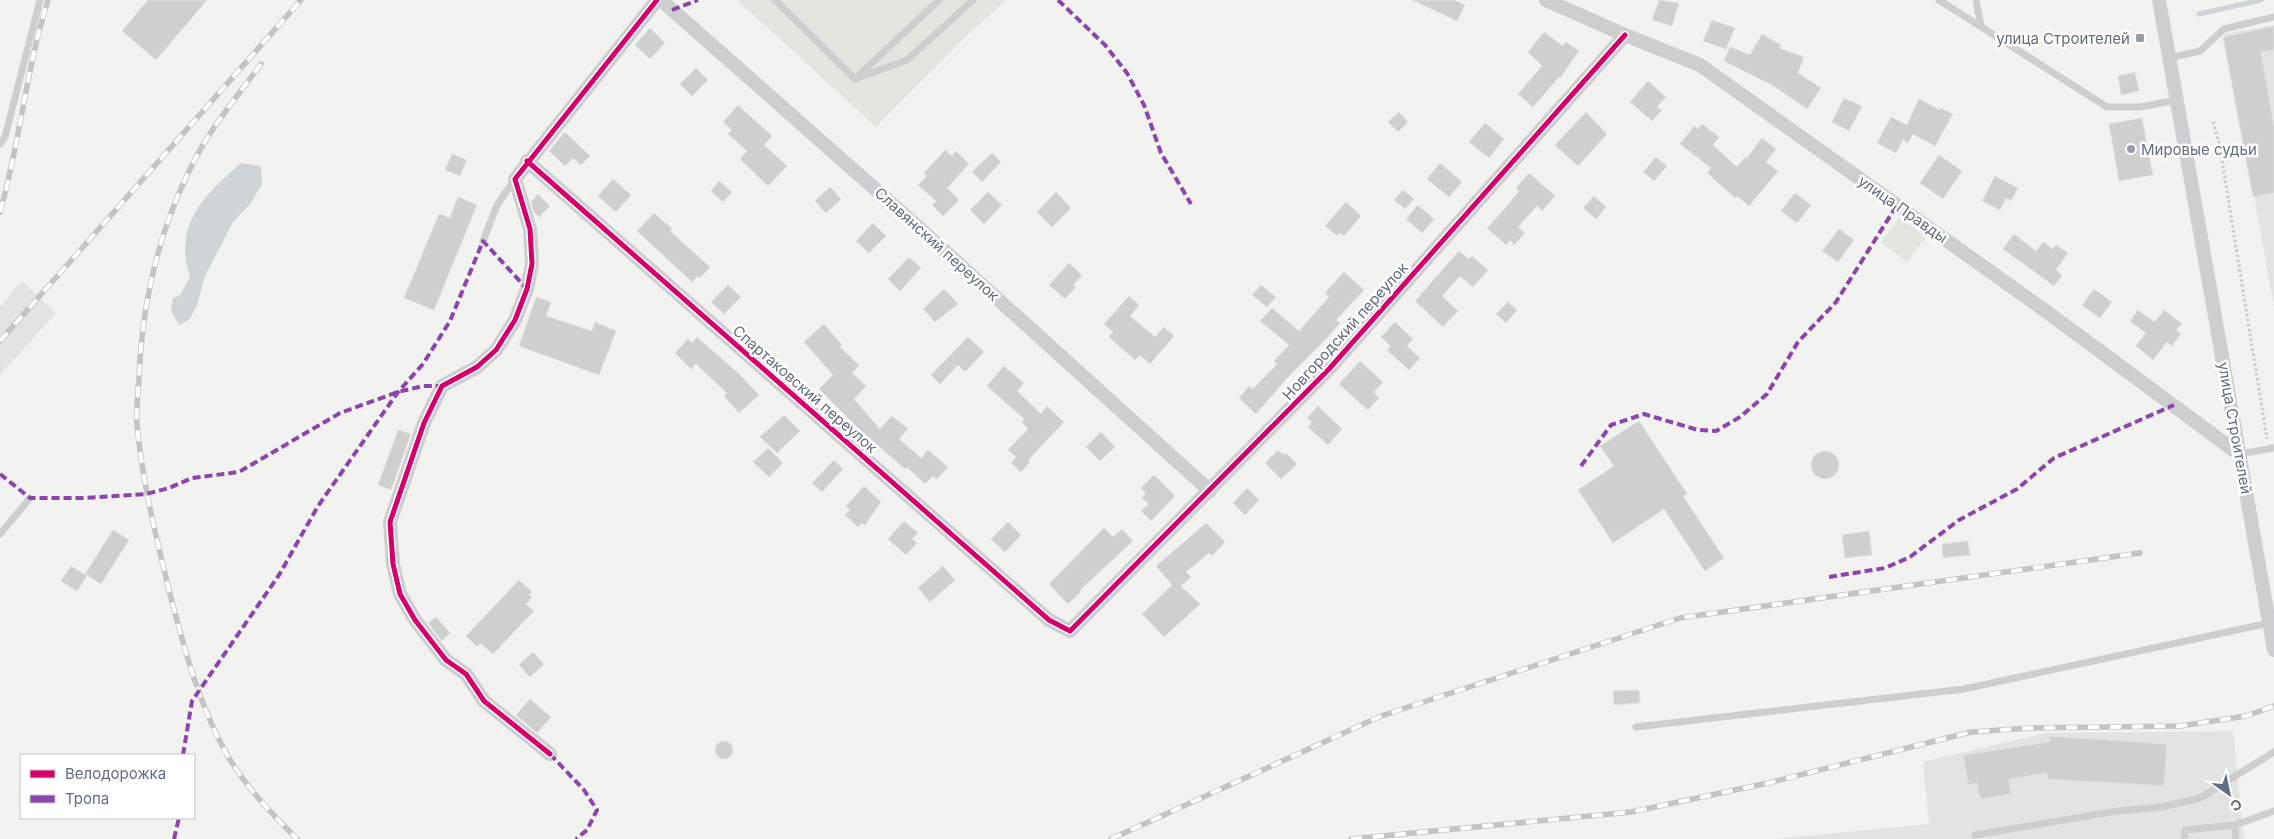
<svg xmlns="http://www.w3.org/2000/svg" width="2274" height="839" font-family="Inter,sans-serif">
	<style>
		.built { fill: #e2e4e3 }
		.green { fill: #e1e6de }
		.water { fill: #ced4d8 }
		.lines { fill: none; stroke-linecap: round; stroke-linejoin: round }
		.stream { stroke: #ced4d8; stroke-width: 5 }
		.building { fill: #ced0d0; stroke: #e2e2e0 }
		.path { stroke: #cacbcb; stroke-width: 3; stroke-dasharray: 2.5 2.5; stroke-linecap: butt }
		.lane { stroke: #cdcecf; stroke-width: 7 }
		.street { stroke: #cdcecf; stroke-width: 14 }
		.rail-casing { stroke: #c3c4c5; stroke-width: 5.5 }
		.rail { stroke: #fff; stroke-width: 4; stroke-dasharray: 11; stroke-linecap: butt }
		.quiet { stroke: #8e44ad; stroke-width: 4; stroke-dasharray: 8 4; stroke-linecap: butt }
		.cycleway-casing { stroke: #fff; stroke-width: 8 }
		.cycleway { stroke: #d6006c; stroke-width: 5 }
		.poi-dot { fill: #949da8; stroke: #fff; stroke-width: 2 }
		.labels { text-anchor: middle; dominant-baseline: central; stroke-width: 5; stroke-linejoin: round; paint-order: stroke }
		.poi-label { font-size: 15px; fill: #616e82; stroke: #fff; text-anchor: end }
		.street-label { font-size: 15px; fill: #616e82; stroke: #fff }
	</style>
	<rect width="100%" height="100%" fill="#f2f3f0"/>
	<path class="built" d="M2274 25V307L2225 34Z
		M22 281 56 313 0 375V307Z
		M2233 731 2244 839H1774L1929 824 1923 762 2046 733Z"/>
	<path class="green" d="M737 0H1006L959 43 876 127Z
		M1899 217 1926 237 1907 262 1881 242Z"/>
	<path class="water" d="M241 163 261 166 262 184 250 204 233 222 205 276 197 305 189 320 179 325 171 311 173 298 180 295 190 277C173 224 205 194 241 163Z"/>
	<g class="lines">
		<path class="stream" d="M2199 14 2261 0"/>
	</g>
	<path class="building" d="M148 0H207L156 60 122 31Z
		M1412 0H1454L1465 5 1457 21Z
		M1659 0 1679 3 1672 26 1652 20Z
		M1712 20 1735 28 1726 49 1703 41Z
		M2274 26V50L2261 52 2274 126V193L2253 197 2223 37Z
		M650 28 665 43 650 59 635 45Z
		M1544 32 1563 46 1566 42 1579 51 1560 78 1559 77 1533 107 1518 94 1542 66 1528 52Z
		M1762 34 1781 45 1779 48 1804 57 1798 73 1821 88 1807 109 1772 85 1724 61 1730 47 1750 55Z
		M696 68 708 80 692 96 680 84Z
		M2135 72 2139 91 2121 95 2118 76Z
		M1648 81 1666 97 1657 107 1662 110 1652 121 1630 102Z
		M1844 98 1862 106 1849 131 1832 122Z
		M1919 99 1940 110 1941 108 1953 114 1935 146 1913 134 1908 143 1903 140 1896 153 1877 143 1891 117 1907 125Z
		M738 105 772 136 764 145 787 166 768 186 740 159 747 151 728 134 732 130 723 122Z
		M1399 112 1408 122 1398 132 1388 122Z
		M1586 112 1607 134 1578 166 1555 145Z
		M2142 118 2153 175 2119 181 2109 124Z
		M1485 123 1504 139 1489 158 1469 142Z
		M1702 124 1719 137 1713 145 1737 167 1745 157 1746 159 1762 138 1776 149 1766 162 1778 171 1749 206 1737 196 1735 198 1707 173 1711 168 1680 144 1694 126 1698 129Z
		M565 132 590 156 581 165 573 158 565 166 549 151Z
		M945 150 952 156 956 151 969 164 947 188 959 200 943 216 932 205 936 201 918 185 927 176 924 173Z
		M992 153 1001 162 982 182 972 172Z
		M452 154 467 160 460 176 445 170Z
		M1939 155 1962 171 1943 199 1920 183Z
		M1656 157 1667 166 1654 181 1643 172Z
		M1440 163 1462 182 1449 197 1427 179Z
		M1529 173 1555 196 1542 211 1537 206 1518 227 1525 233 1514 245 1510 240 1506 245 1487 228 1508 205 1519 191 1516 188Z
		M1995 176 2018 188 2011 201 2006 198 2000 210 1982 201Z
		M613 179 631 195 616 212 598 196Z
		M719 181 732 192 723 202 711 191Z
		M830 187 841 199 826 213 815 201Z
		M1403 190 1414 199 1405 209 1394 200Z
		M988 192 1002 205 984 224 970 210Z
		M1056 192 1071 208 1052 227 1037 212Z
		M1795 193 1811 205 1797 223 1781 211Z
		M538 194 550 206 539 217 534 212 531 202Z
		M1594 196 1606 207 1596 219 1583 208Z
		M458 197 477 205 434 310 404 298 439 214 450 218Z
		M1346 202 1361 216 1344 236 1339 233 1337 236 1325 226Z
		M1418 205 1434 219 1422 233 1406 219Z
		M654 213 672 229 670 231 710 267 700 278 698 276 692 282 637 231Z
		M873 223 886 236 869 253 856 241Z
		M1839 229 1854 240 1838 262 1822 251Z
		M2014 234 2036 251 2043 242 2053 249 2056 245 2068 253 2056 270 2062 275 2054 286 2003 249Z
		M1459 251 1469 259 1472 256 1488 270 1473 287 1460 276 1442 296 1458 311 1443 327 1415 301Z
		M909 257 921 268 900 291 888 279Z
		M1069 263 1082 275 1073 285 1076 287 1065 299 1049 285Z
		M1344 272 1364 290 1336 320 1340 323 1326 339 1289 376 1256 414 1239 398 1249 386 1253 389 1277 364 1274 361 1289 345 1260 321 1272 308 1299 331 1329 297 1325 293Z
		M728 285 741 297 724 314 711 302Z
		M1261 285 1276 297 1267 307 1252 295Z
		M944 289 958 304 935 322 923 309Z
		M2094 289 2112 302 2100 318 2082 305Z
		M1129 296 1139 305 1130 316 1155 337 1164 327 1174 336 1150 364 1140 355 1135 360 1109 337 1113 332 1104 324Z
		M536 297 551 302 546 316 592 331 595 322 616 331 599 375 519 346Z
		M1508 302 1517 310 1506 323 1496 314Z
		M2138 310 2155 322 2164 310 2182 324 2176 330 2181 334 2172 346 2167 342 2153 360 2136 346 2146 333 2130 321Z
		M1395 322 1413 339 1407 346 1420 358 1409 370 1387 350 1391 347 1381 337Z
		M824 324 842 345 840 347 859 365 852 373 866 386 854 399 880 429 892 416 908 429 899 439 921 458 928 450 948 467 937 479 933 476 925 484 907 467 905 469 861 431 819 389 833 375 804 342Z
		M697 337 738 373 759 395 739 413 724 396 727 393 696 364 691 369 675 353 688 339 692 343Z
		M968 337 984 352 965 372 958 365 940 384 931 375Z
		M1360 361 1383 382 1374 392 1379 398 1368 410 1339 384Z
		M1004 366 1024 383 1017 391 1041 414 1047 406 1064 422 1028 460 1030 462 1021 472 1011 463 1016 457 1008 450 1028 429 1022 422 1024 419 987 386Z
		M1318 406 1342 429 1328 445 1308 427 1312 422 1307 418Z
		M784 415 800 431 777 453 760 437Z
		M1639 421 1687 494 1683 496 1724 558 1705 571 1664 509 1613 543 1578 490 1614 466 1600 446Z
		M398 430 411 434 391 490 378 485Z
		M1101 432 1115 447 1100 461 1086 447Z
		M768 448 783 463 769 477 753 462Z
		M1278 450 1284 455 1286 453 1297 464 1281 479 1265 463Z
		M1811 465a14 14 0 1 1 28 0a14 14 0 1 1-28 0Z
		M834 460 843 469 822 492 812 483Z
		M1154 475 1175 496 1151 521 1141 511 1149 504 1142 498 1146 493 1141 488Z
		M864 486 881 502 865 525 862 523 858 527 845 515 850 510 846 506Z
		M1247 488 1259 500 1245 515 1233 503Z
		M904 521 918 533 912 539 917 543 906 555 888 539Z
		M1008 522 1021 535 1005 552 991 539Z
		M1206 523 1225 542 1212 556 1209 553 1186 572 1191 577 1181 586 1200 604 1164 637 1142 614 1172 585 1156 566Z
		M1104 528 1113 537 1122 529 1133 541 1080 590 1081 592 1068 604 1049 584Z
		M113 530 129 540 101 584 85 574Z
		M1869 531 1872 555 1845 558 1842 535Z
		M1968 541 1970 555 1943 558 1942 544Z
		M71 566 87 576 77 591 61 581Z
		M943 566 955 580 930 602 918 588Z
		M519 580 532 592 529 595 532 597 526 604 534 611 493 654 480 643 477 647 466 636Z
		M436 617 450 633 442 641 428 623Z
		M533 652 544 664 530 677 519 665Z
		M1639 690 1640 703 1614 705 1613 691Z
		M530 699 551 717 537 733 516 715Z
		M2049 736 2167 744 2164 786 2047 779V773L2009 779 2011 794 1980 799 1977 783 1968 785 1963 755 2049 742Z
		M715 750a9 9 0 1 1 18 0a9 9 0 1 1-18 0Z"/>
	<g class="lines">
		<path class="path" d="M2213 122 2219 142 2267 439"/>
		<path class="lane" d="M775 0 855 79
			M1939 0 2107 107H2140L2177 100
			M1976 0 1981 26
			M2169 58 2200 51 2224 29 2274 17
			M857 77 939 0
			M855 79 907 60 973 0
			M0 144 5 137 40 0
			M483 241 497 205 515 179
			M2239 454 2274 448
			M0 534 30 498
			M1636 727 1964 689 2269 623
			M2235 825 2236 839
			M1975 835 2117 811 2162 807 2200 798 2274 752
			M2184 839 2185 830 2235 825 2274 811"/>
		<path class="street" d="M661 0 917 226 1210 491
			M1546 0 1625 35 1700 65 2047 312 2239 454
			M2159 0 2274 650
			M527 161 1049 620 1070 631 1329 369 1625 35
			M550 754 484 701 466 674 446 660 415 620 400 594 393 564 390 522 424 423 442 386 477 367 496 350 515 320 527 289 532 264 530 229 515 179 657 0"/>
		<defs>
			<path id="rail" d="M261 64C236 98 208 131 190 169 158 234 142 305 139 378 138 393 136 409 137 424 142 481 156 536 169 590 184 647 199 707 229 758 247 788 272 814 297 839
				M0 212C20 143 26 69 48 0
				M0 341 301 0
				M1111 839 1381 716 1680 618 2140 553
				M1351 839 1631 812 1768 783 1971 732 2031 728 2180 726 2246 716 2274 706"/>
		</defs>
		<use href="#rail" class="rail-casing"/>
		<use href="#rail" class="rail"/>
		<path class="quiet" d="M1058 0 1105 45 1127 73 1144 105 1161 153 1191 204
			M672 10 698 0
			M1581 466 1611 425 1644 414 1698 430 1716 431 1740 417 1767 394 1798 342 1836 302 1897 205
			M0 474 30 498H83L146 494 169 488 192 478 239 472 340 413 398 392 423 386H442
			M1829 577 1885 568 1910 557 1959 520 2017 489 2054 458 2174 405
			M550 754 584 790 597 810 587 830 576 839
			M183 755 192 701 279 575 318 506 398 392 423 364 450 321 483 241 527 289
			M174 839 179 818"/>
		<defs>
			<path id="cycleway" d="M527 161 1049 620 1070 631 1329 369 1625 35
				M550 754 484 701 466 674 446 660 415 620 400 594 393 564 390 522 424 423 442 386 477 367 496 350 515 320 527 289 532 264 530 229 515 179 657 0"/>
		</defs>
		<use href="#cycleway" class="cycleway-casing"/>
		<use href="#cycleway" class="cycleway"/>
	</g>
	<g class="poi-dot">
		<rect x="2135" y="33" width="10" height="10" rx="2.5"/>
		<circle cx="2131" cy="149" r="5"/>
	</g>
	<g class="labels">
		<g class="poi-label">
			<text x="2130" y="38">улица Строителей</text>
			<text x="2141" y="149" text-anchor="start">Мировые судьи</text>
		</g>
		<g class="street-label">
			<text transform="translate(1903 209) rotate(35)">улица Правды</text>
			<text transform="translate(937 244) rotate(42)">Славянский переулок</text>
			<text transform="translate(1345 331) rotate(-48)">Новгородский переулок</text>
			<text transform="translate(805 389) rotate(41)">Спартаковский переулок</text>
			<text transform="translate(2235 428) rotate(80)">улица Строителей</text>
		</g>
	</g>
	<rect x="20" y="754" width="175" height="65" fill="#ffffff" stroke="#c0c5cd"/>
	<rect x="30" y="770" width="25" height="8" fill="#d6006c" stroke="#c0c5cd"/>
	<text x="65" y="779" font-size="15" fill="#616e82">Велодорожка</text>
	<rect x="30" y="795" width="25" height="8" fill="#8e44ad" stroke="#c0c5cd"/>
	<text x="65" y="804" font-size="15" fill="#616e82">Тропа</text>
	<g transform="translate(2229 794) rotate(147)" stroke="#ffffff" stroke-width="4" paint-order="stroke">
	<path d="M0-4L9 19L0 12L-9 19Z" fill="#616e82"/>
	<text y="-8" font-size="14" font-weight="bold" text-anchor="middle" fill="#616e82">С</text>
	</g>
</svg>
